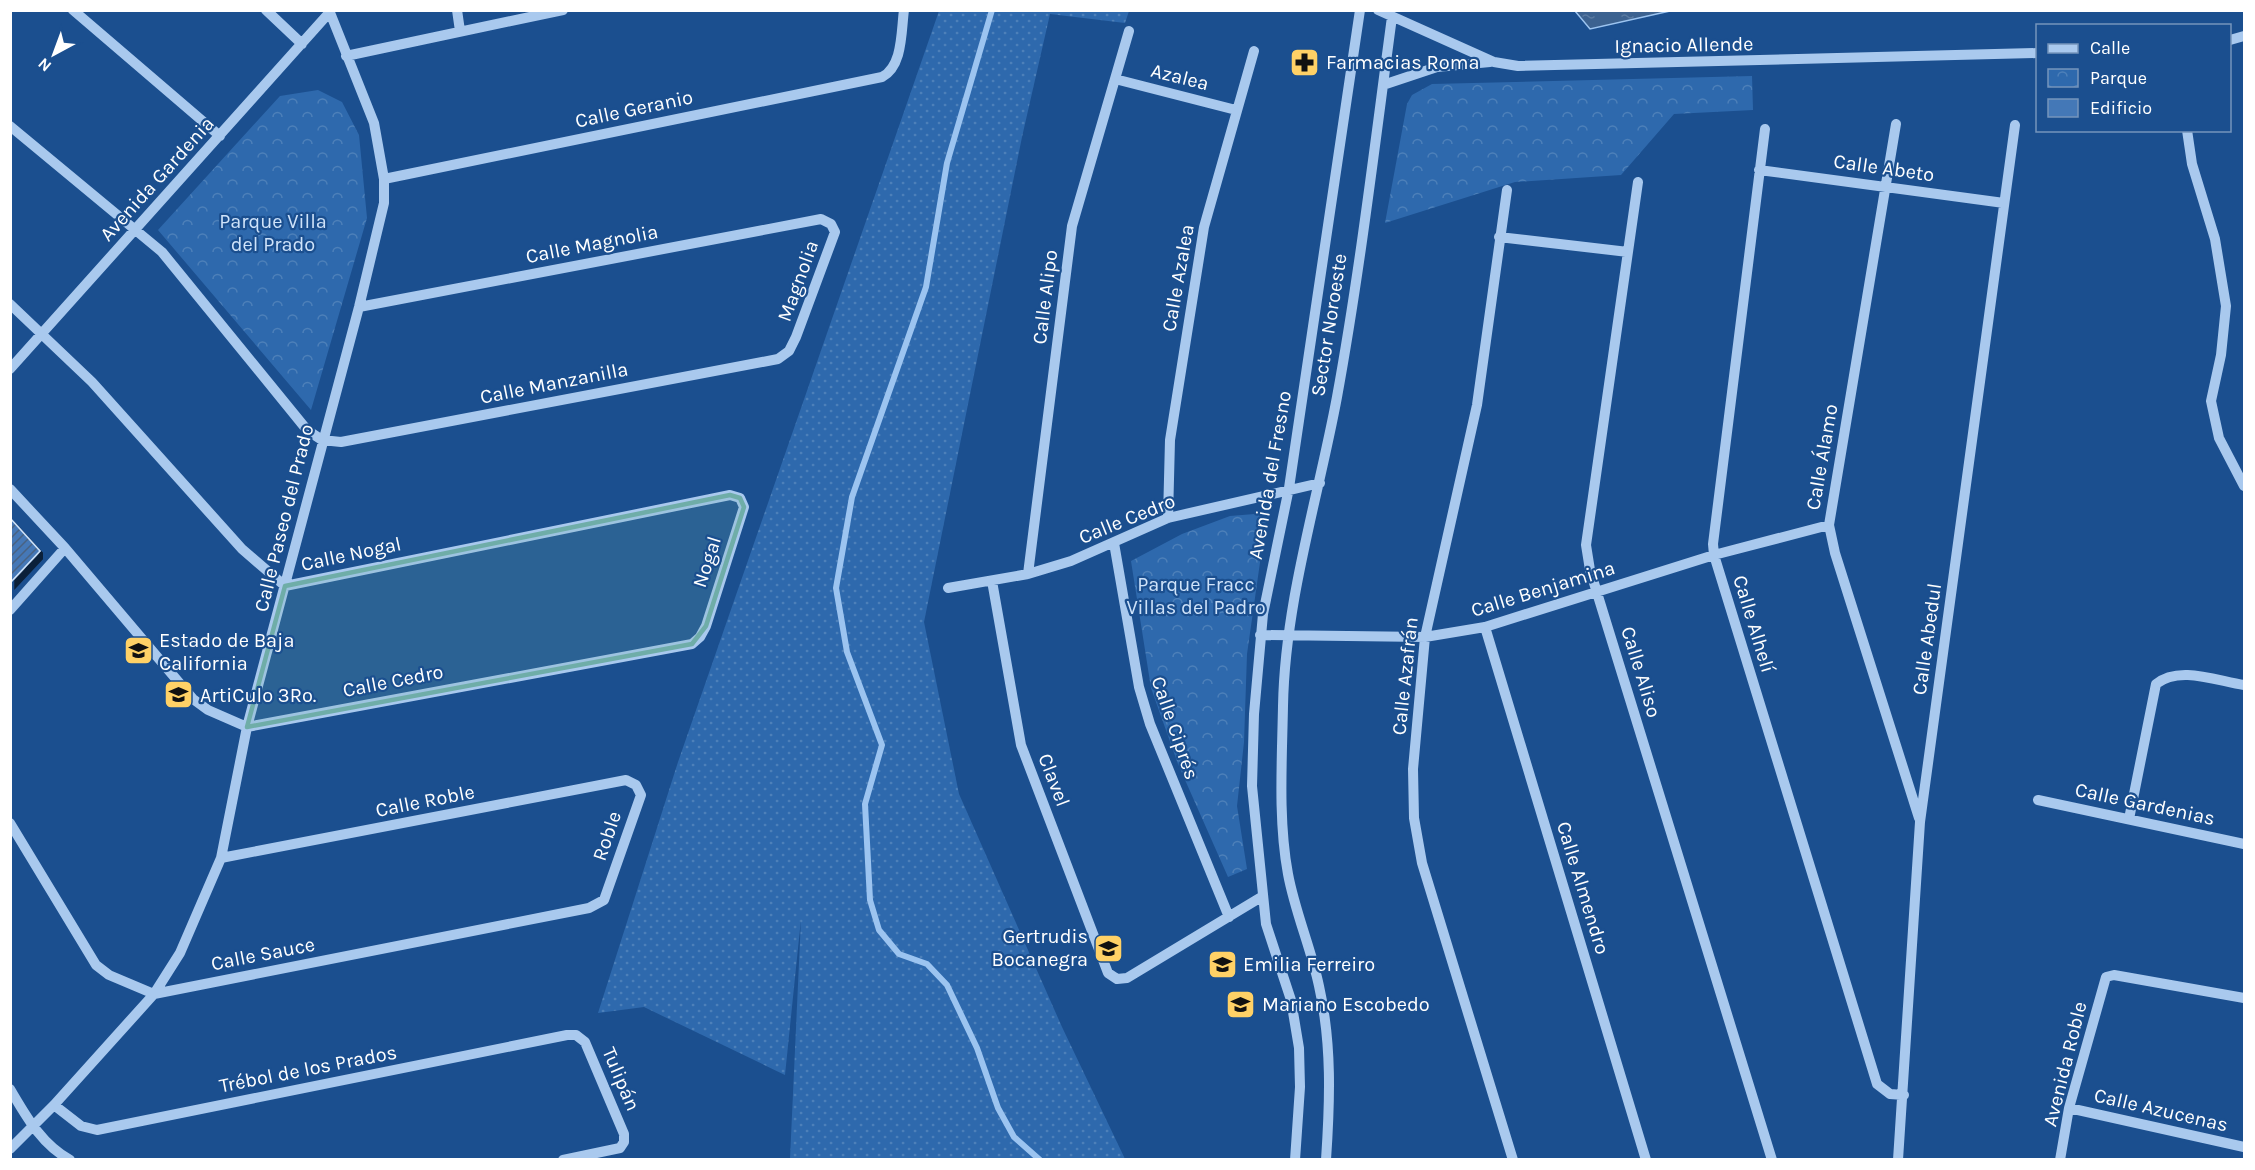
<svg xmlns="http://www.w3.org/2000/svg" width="2255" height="1170" font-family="Karla,sans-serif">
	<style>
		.grass { fill: url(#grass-dots) }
		.park { fill: url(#park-crowns) }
		.water { fill: url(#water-ripples); stroke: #9cc4f0; stroke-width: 1.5 }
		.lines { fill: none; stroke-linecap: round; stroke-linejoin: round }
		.stream { stroke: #9cc4f0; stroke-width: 6 }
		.building { fill: url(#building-hatch); stroke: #cfe3fa; stroke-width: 1.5; filter: url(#shadow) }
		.minor { stroke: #a9c9ee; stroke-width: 10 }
		.marked { fill: #6fada8; fill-opacity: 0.2; stroke: #6fada8; stroke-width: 4.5; stroke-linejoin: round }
		.labels { text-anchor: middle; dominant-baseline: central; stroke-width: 4.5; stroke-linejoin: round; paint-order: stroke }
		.street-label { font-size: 20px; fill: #fff; stroke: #1b4f8f }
		.poi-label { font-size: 20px; fill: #fff; stroke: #1b4f8f; text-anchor: start }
		.park-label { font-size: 20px; fill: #cfe3fa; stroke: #1b4f8f }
	</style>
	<defs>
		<pattern id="grass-dots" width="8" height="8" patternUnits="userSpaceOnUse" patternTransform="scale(1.5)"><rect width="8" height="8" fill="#2e69ad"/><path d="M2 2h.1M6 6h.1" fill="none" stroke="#4d80b9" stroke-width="1.8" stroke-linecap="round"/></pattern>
		<pattern id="park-crowns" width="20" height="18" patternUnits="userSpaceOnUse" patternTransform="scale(1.5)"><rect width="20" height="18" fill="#2e69ad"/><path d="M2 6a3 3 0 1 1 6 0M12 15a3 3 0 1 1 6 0" fill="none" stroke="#4d80b9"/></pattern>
		<pattern id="water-ripples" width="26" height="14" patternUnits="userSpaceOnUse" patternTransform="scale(1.5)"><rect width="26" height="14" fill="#3c6290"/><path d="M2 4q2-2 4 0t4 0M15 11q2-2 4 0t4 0" fill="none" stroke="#597aa1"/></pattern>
		<pattern id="building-hatch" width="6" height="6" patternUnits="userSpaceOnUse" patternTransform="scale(1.5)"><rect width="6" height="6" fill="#4478b7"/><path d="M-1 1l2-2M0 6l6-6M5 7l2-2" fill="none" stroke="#486282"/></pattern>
		<filter id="shadow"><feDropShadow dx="5" dy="5" stdDeviation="0" flood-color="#0009"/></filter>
	</defs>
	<rect width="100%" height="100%" fill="#1b4f8f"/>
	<path class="grass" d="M939 11H1129L1125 23 1050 14 1022 137 924 622 959 794 1062 1027 1125 1159H790L801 919 785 1075 644 1007 598 1013 678 762Z"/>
	<path class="park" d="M1752 76 1753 110 1674 114 1621 175 1515 182 1385 223 1407 104 1412 95 1432 84Z
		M318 90 342 102 359 135 367 218 311 410 158 230 280 96Z
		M1267 513 1247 654 1244 742 1237 806 1247 869 1228 877 1178 764 1151 688 1131 561 1182 534 1230 516Z"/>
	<path class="water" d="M1575 11H1670L1590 29Z"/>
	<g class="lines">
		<path class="stream" d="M992 10 947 163 926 287 852 497 836 588 847 652 882 745 865 804 870 900 879 930 899 954 927 964 947 985 977 1048 998 1108 1014 1137 1040 1160"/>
	</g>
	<path class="building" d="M10 518 40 551 10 583Z"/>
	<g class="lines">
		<path class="minor" d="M73 10 220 136
			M266 10 302 44
			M457 10 460 31
			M1378 10 1494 62 1518 66 2038 53
			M2230 40 2244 36
			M346 56 563 10
			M1115 79 1236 110
			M1383 85 1437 67 1490 62
			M1896 124 1829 525 1835 553 1919 818
			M10 126 162 252 307 430 322 440 341 442 778 359 789 351 796 337 835 232 831 224 821 219 359 307
			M1765 129 1713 544 1714 555 1877 1084 1890 1094 1904 1095
			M2187 130 2192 164 2215 239 2226 306 2221 355 2211 401 2219 438 2244 486
			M1759 170 2004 203
			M384 179 882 77C903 66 901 32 904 10
			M1638 182 1586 545 1590 570 1772 1160
			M1507 190 1477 405 1425 637 1413 769 1414 818 1422 863 1513 1160
			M1499 237 1628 252
			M10 304 92 382 242 549 285 586 730 495 740 498 744 507 706 626 700 637 692 644 247 727 208 710 193 699 65 548 10 489
			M10 369 329 13
			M1168 518 1170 440 1204 227 1254 51
			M1114 543 1139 687 1150 724 1229 917
			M1028 574 1072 226 1129 31
			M992 581 1021 745 1108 973 1117 979 1127 978 1263 896
			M948 588 1028 574 1071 561 1168 518 1320 483
			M10 610 65 548
			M1485 627 1646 1160
			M1260 635 1425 637 1485 627 1714 555 1829 525
			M2038 800 2244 844
			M2129 819 2156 684C2179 665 2217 681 2244 685
			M10 823 96 965 109 975 154 994 589 908 604 900 641 795 636 785 626 780 221 858
			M10 1089C26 1116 41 1144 70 1160
			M54 1105 81 1126 97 1130 567 1035H576L585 1042 624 1134V1142L620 1148 563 1160
			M2069 1108 2244 1147
			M10 1149 54 1105 154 994 180 953 221 858 247 727 359 307 384 203V179L374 123 329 10
			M1295 1160 1300 1087 1299 1048 1291 1000 1266 924 1252 786 1254 714 1263 614 1289 488 1360 10
			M1326 1160C1330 1101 1332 1044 1319 986 1311 948 1295 912 1288 874 1278 820 1282 761 1283 706 1285 601 1318 499 1337 397 1360 271 1375 143 1392 17
			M1898 1160 1920 822 2015 125
			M2060 1160 2069 1108 2106 977 2114 975 2244 998"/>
	</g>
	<path class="marked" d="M730 495 740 498 744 507 706 626 692 644 247 727 285 586Z"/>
	<defs>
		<symbol id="pharmacy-square" viewBox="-11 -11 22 22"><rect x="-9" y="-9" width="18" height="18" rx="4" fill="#ffd166" stroke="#1b4f8f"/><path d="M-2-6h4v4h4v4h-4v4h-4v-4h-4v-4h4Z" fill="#111"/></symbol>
		<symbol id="school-square" viewBox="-11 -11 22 22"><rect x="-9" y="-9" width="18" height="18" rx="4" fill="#ffd166" stroke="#1b4f8f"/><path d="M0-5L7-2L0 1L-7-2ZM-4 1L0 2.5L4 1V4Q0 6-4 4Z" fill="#111"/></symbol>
	</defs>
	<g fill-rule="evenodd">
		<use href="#pharmacy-square" x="1288" y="46" width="33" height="33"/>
		<use href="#school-square" x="122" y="634" width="33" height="33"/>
		<use href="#school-square" x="162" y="678" width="33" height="33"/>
		<use href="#school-square" x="1092" y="932" width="33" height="33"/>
		<use href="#school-square" x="1206" y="948" width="33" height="33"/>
		<use href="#school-square" x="1224" y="988" width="33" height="33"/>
	</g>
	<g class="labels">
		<g class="street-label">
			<text transform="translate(1684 45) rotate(-1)">Ignacio Allende</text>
			<text transform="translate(1180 77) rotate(14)">Azalea</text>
			<text transform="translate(634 109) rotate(-12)">Calle Geranio</text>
			<text transform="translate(1884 168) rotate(8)">Calle Abeto</text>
			<text transform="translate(157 179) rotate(-48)">Avenida Gardenia</text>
			<text transform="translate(592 244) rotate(-11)">Calle Magnolia</text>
			<text transform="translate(1178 278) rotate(-80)">Calle Azalea</text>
			<text transform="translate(798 281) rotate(-70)">Magnolia</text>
			<text transform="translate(1045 297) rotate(-83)">Calle Alipo</text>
			<text transform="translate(1329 325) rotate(-81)">Sector Noroeste</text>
			<text transform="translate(554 383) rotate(-11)">Calle Manzanilla</text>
			<text transform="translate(1822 457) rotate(-80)">Calle Álamo</text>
			<text transform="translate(1270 475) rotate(-80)">Avenida del Fresno</text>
			<text transform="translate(284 518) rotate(-76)">Calle Paseo del Prado</text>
			<text transform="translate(1127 519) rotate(-22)">Calle Cedro</text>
			<text transform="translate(351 554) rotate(-12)">Calle Nogal</text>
			<text transform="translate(707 562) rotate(-72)">Nogal</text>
			<text transform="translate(1543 589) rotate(-17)">Calle Benjamina</text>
			<text transform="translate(1754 624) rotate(73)">Calle Alhelí</text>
			<text transform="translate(1927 639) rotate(-82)">Calle Abedul</text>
			<text transform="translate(1641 672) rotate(73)">Calle Aliso</text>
			<text transform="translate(1405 676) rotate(-84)">Calle Azafrán</text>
			<text transform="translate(393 681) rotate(-11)">Calle Cedro</text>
			<text transform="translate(1175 728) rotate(71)">Calle Ciprés</text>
			<text transform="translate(1054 780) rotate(69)">Clavel</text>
			<text transform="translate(425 801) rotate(-11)">Calle Roble</text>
			<text transform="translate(2145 804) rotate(12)">Calle Gardenias</text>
			<text transform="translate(607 836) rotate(-71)">Roble</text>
			<text transform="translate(1583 888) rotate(73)">Calle Almendro</text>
			<text transform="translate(263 954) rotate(-11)">Calle Sauce</text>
			<text transform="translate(2065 1064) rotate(-76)">Avenida Roble</text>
			<text transform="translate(308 1069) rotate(-11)">Trébol de los Prados</text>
			<text transform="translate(621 1079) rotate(67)">Tulipán</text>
			<text transform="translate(2161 1110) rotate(13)">Calle Azucenas</text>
		</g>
		<g class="poi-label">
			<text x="1326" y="62">Farmacias Roma</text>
			<text x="159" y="640">Estado de Baja<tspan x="159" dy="23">California</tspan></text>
			<text x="200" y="695">ArtiCulo 3Ro.</text>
			<text x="1088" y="936" text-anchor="end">Gertrudis<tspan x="1088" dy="23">Bocanegra</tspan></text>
			<text x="1243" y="964">Emilia Ferreiro</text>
			<text x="1262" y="1004">Mariano Escobedo</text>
		</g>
		<g class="park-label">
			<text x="273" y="221">Parque Villa<tspan x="273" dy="23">del Prado</tspan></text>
			<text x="1196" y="584">Parque Fracc<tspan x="1196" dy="23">Villas del Padro</tspan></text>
		</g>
	</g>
	<rect width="2255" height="1170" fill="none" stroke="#ffffff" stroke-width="24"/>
	<rect x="2036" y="24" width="195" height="108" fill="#1b4f8f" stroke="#7695bc" stroke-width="1.5"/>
	<rect x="2048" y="44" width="30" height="9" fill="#a9c9ee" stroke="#7695bc" stroke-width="1.5"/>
	<text x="2090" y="54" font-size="18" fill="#ffffff">Calle</text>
	<rect x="2048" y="69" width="30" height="18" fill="url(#park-crowns)" stroke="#7695bc" stroke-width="1.5"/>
	<text x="2090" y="84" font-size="18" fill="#ffffff">Parque</text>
	<rect x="2048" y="99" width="30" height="18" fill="#4478b7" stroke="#7695bc" stroke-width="1.5"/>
	<text x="2090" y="114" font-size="18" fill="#ffffff">Edificio</text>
	<g transform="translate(54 54) rotate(221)" stroke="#1b4f8f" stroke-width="4.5" paint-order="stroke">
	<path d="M0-4.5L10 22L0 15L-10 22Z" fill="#ffffff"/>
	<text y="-9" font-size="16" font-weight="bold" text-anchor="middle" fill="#ffffff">N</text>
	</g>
</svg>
